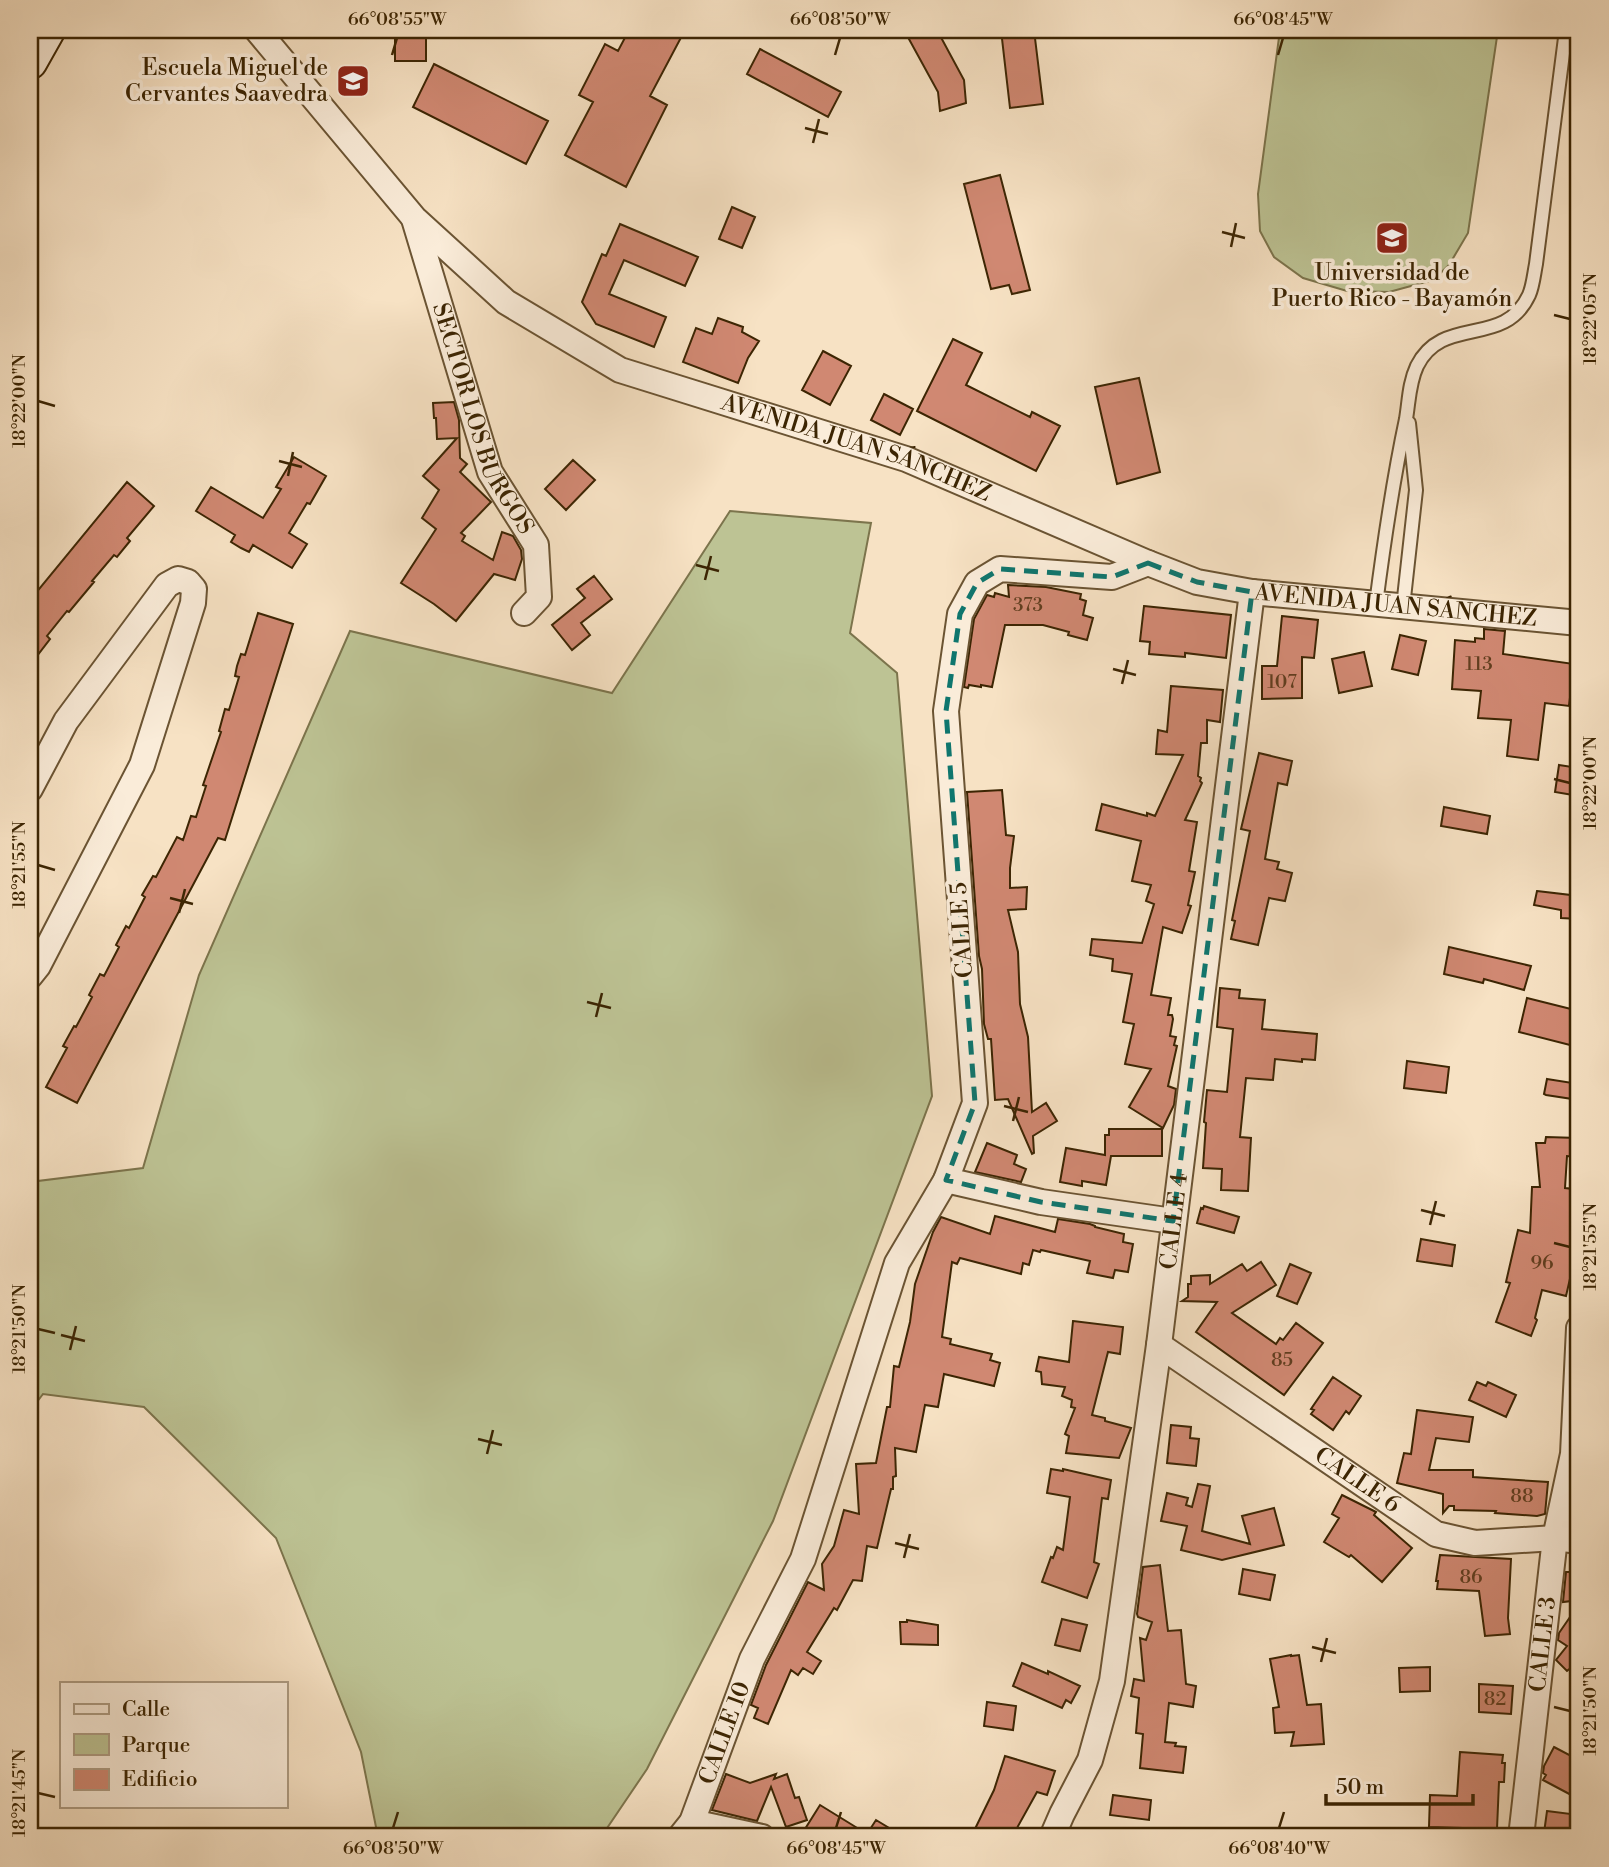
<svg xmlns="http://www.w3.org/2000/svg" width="1609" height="1867" font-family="'Libre Bodoni',serif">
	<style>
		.green { fill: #bdc394; stroke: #7c744c; stroke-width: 2 }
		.building { fill: #d08872; stroke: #3c2503; stroke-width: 2 }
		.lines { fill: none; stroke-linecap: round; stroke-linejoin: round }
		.service-casing { stroke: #6b5433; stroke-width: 16 }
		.minor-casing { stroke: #6b5433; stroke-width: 28 }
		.secondary-casing { stroke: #3c2503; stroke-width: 37 }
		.service { stroke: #faecd9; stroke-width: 12 }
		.minor { stroke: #faecd9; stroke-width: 24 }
		.secondary { stroke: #faecd9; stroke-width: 33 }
		.marked { fill: none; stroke: #0f766e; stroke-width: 5; stroke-dasharray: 14 9; stroke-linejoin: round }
		.ticks { fill: none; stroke: #3c2503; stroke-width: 2.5 }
		.labels { text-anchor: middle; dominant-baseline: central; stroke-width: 7; stroke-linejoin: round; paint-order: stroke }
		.number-label { font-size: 19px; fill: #613e1f }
		.poi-label { font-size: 23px; fill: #3c2503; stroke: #faecd9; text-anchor: end }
		.street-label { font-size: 23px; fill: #3c2503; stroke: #faecd9 }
		.neatline { fill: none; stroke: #3c2503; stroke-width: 2.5 }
		.ticks-label { font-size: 18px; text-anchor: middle; fill: #3c2503 }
	</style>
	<rect width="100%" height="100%" fill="#f7e2c4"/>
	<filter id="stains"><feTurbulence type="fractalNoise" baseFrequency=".00286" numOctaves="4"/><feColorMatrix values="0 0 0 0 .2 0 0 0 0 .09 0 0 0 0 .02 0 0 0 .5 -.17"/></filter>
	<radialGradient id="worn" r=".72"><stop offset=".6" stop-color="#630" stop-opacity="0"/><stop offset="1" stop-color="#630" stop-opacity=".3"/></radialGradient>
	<path class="green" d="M1280 30H1498L1468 233 1449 265 1433 280 1389 292 1347 291 1303 278 1274 257 1260 231 1258 194Z
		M730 511 871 523 850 633 897 673 932 1096 773 1521 647 1769 601 1837H376L377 1832 361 1752 276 1538 144 1407 43 1394 30 1411V1182L143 1168 199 975 350 631 612 693Z"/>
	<path class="building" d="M395 30H426V61H395Z
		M629 30H685L650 96 667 105 626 187 565 155 593 102 579 95 605 44 618 51Z
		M904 30H937L964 80 966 103 940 111 938 92Z
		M1001 30H1034L1043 104 1010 108Z
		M760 49 841 92 828 117 747 74Z
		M434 64 548 121 526 164 413 107Z
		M1000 175 1030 290 1012 294 1009 285 991 289 964 184Z
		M732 207 755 217 742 248 719 239Z
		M620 224 698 257 685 286 624 260 609 294 666 317 654 347 596 324 582 302 602 254 606 256Z
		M718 318 743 327 742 332 759 341 748 358 738 383 683 362 696 328 712 334Z
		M953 339 982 353 966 385 1030 417 1032 412 1060 426 1036 471 917 411Z
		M823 351 851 366 830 405 802 390Z
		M1139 378 1160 472 1117 484 1095 387Z
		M884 394 913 409 900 435 871 420Z
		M454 402 459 420 460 458 467 464 460 472 491 502 461 533 465 536 462 541 493 560 502 532 513 536 521 550 522 559 515 580 494 574 456 621 434 604 401 583 436 529 422 518 439 490 423 476 457 438 437 439 436 418H434L433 403Z
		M294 457 326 476 310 504 307 503 289 533 307 544 292 568 253 545 249 552 241 548 231 542 235 535 196 511 211 487 263 518 281 489 276 487Z
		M573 460 595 480 566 510 545 489Z
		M127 482 154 506 127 538 130 541 117 557 114 555 92 581 94 582 69 612 67 611 47 636 50 639 30 665V600Z
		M594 576 612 599 581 623 590 635 572 650 552 625 585 598 577 589Z
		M1008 585 1046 587 1081 594 1080 599 1086 601 1083 615 1093 618 1087 640 1068 635 1069 632 1043 625H1005L992 687 981 685V687L969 685 968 688 964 687 974 619 987 595 994 597 995 593 1009 597Z
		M1144 606 1231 615 1226 658 1185 653V657L1149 654 1150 642 1140 641Z
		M258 613 293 624 225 840 218 838 77 1103 46 1087 67 1048 63 1046 74 1026 76 1027 92 997 89 995 100 974 104 976 119 947 116 945 126 926 129 928 145 897 142 895 153 876 156 877 177 837 183 840 191 816 196 817 206 786 203 785 221 732 219 731 225 709 229 710 239 677 235 676 237 666 241 654 245 655Z
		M1282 616 1318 620 1314 658 1302 657V698L1262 699V666H1277Z
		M1484 629 1505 631 1503 654 1574 664 1569 706 1545 703 1538 760 1507 756 1511 720 1478 718 1481 691 1452 689 1455 640 1475 642V638L1484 639Z
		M1400 635 1426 641 1418 675 1392 669Z
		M1364 652 1372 686 1339 693 1332 659Z
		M1171 686 1223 690 1220 722 1207 720V743H1201L1198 776 1201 778 1200 781 1202 783 1185 820 1197 822 1189 871 1195 872 1188 905 1191 906 1182 933 1163 927 1151 995 1171 998 1168 1015H1172L1173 1019 1170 1036 1176 1037 1174 1045 1177 1046 1168 1086 1176 1089 1174 1105 1163 1128 1129 1107 1151 1069 1125 1064 1134 1024 1123 1022 1132 974 1112 971 1113 959 1090 955 1092 939 1142 943 1154 904 1146 901 1151 885 1132 881 1141 841 1096 830 1102 804 1147 816V813L1155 816 1183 755 1156 754 1158 730 1167 732Z
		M1259 753 1292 761 1287 785 1278 783 1265 859 1279 862 1277 869 1292 873 1285 901 1269 898 1258 945 1231 939 1235 921 1232 920 1250 831 1241 829Z
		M1559 765 1579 768V796L1555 792Z
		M1002 790 1006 835 1014 836 1010 868V888L1027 887 1026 909 1008 910 1018 952 1020 1004 1028 1037 1032 1112 1046 1103 1057 1121 1033 1136 1034 1153 1032 1154 1008 1099 995 1100 991 1039H988L984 1024 982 969 979 956 967 792Z
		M1444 807 1490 816 1487 834 1441 826Z
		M1537 891 1579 896V919L1561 918V910L1534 905Z
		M1449 947 1531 966 1524 990 1484 979 1483 983 1444 974Z
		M1220 988 1240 990 1239 998 1265 1000 1262 1029 1317 1034 1315 1060 1302 1059V1062L1275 1059 1273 1080 1246 1078 1240 1137 1251 1138 1248 1191 1221 1190 1222 1169 1203 1168 1206 1123 1204 1122 1207 1090 1227 1092 1233 1029 1217 1027Z
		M1527 998 1575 1010 1570 1045 1519 1032Z
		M1407 1061 1449 1067 1446 1093 1404 1088Z
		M1547 1079 1579 1084V1100L1546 1095 1544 1094Z
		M1109 1129H1162V1156H1111L1106 1185 1082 1181V1186L1060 1182 1066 1148 1105 1155V1135H1109Z
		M1546 1137 1578 1138 1577 1157 1567 1156 1565 1188 1574 1189 1573 1242 1578 1244 1566 1296 1542 1290 1535 1318 1537 1320 1531 1336 1496 1322 1510 1283 1506 1282 1518 1230 1530 1233 1532 1187H1540L1536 1143H1545Z
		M987 1143 1017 1155 1014 1164 1026 1169 1021 1182 975 1172Z
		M1204 1206 1239 1217 1234 1233 1197 1223 1201 1208 1203 1209Z
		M995 1216 1055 1232 1058 1219 1090 1224 1095 1226V1227L1124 1234 1123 1242 1133 1244 1128 1272 1115 1270 1113 1278 1087 1273 1090 1261 1041 1250 1040 1252 1033 1250 1029 1265 1023 1263 1021 1274 960 1258 957 1264 952 1262 942 1337 951 1339 950 1344 992 1354 990 1360 1000 1363 994 1386 944 1374 938 1407 925 1405 916 1452 895 1448 896 1476 893 1477V1489H891L877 1548 867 1546 862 1581 853 1580 837 1610 834 1608 807 1652 821 1661 813 1674 803 1668 798 1675 791 1670 768 1724 754 1718 758 1708 751 1705 766 1665 808 1582 824 1590 822 1564 834 1546 844 1510 859 1514 856 1464 876 1463 887 1407H890L894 1366 899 1367 910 1322 915 1284 933 1232 941 1217 990 1234Z
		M1421 1239 1455 1245 1452 1266 1417 1261Z
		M1261 1262 1276 1285 1232 1313 1276 1344 1280 1338 1283 1340 1296 1323 1323 1343 1284 1395 1196 1332 1217 1302 1182 1301 1188 1297V1284H1191V1276L1210 1275V1284L1242 1264 1247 1271Z
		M1290 1264 1311 1273 1297 1304 1277 1296Z
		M1073 1321 1123 1327 1120 1354 1108 1352 1092 1415 1105 1418V1421L1131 1428 1119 1458 1066 1453 1069 1436 1065 1434 1075 1408 1071 1407 1072 1400 1062 1396 1065 1387 1042 1384 1041 1372 1036 1371 1039 1357 1069 1362Z
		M1333 1377 1361 1396 1349 1414 1346 1411 1333 1430 1311 1414 1314 1410 1311 1409Z
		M1477 1382 1486 1386 1488 1382 1516 1395 1506 1417 1469 1400Z
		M1417 1410 1473 1417 1469 1442 1436 1438 1429 1470H1473V1477L1548 1482 1545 1514 1537 1516 1495 1513 1496 1511 1454 1510V1506H1449L1443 1513V1494L1397 1483 1404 1453 1411 1454Z
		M1171 1425 1191 1427 1190 1438 1199 1439 1196 1466 1167 1463Z
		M1051 1469 1063 1471V1469L1111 1480 1108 1499 1102 1498 1094 1562 1099 1564 1087 1598 1042 1582 1051 1557 1053 1558 1057 1547 1063 1550 1070 1497 1047 1493Z
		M1198 1484 1210 1486 1202 1531 1250 1544 1242 1516 1274 1508 1284 1545 1222 1560 1181 1550 1187 1526 1161 1521 1167 1493 1188 1498 1186 1505 1192 1507Z
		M1342 1495 1376 1512 1374 1515 1412 1548 1382 1582 1351 1555 1349 1557 1324 1542 1339 1518 1332 1514Z
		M1440 1555 1511 1559 1508 1618 1510 1634 1485 1636 1479 1591 1437 1589 1438 1581H1436Z
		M1160 1565 1168 1631 1181 1630 1186 1684 1196 1686 1193 1707 1169 1703 1165 1742 1176 1743 1175 1746 1186 1747 1183 1773 1140 1768 1143 1734 1136 1733 1139 1698 1131 1696 1134 1679 1144 1681 1140 1638 1146 1640 1152 1622 1138 1617 1137 1614 1143 1567Z
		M1243 1569 1275 1575 1270 1600 1239 1594Z
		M1566 1572H1579V1600L1563 1602Z
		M1579 1604V1661L1567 1671 1556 1660 1567 1646 1558 1640 1559 1633Z
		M1062 1619 1087 1625 1080 1651 1055 1645Z
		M907 1620 938 1625V1645L901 1644 900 1622H907Z
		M1291 1655V1656L1299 1655 1307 1705 1321 1704 1324 1744 1291 1746 1294 1732 1275 1733 1273 1708 1279 1707 1270 1659Z
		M1022 1663 1048 1674V1671L1080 1686 1071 1703 1066 1700 1062 1708 1013 1686Z
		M1430 1667V1691L1400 1692 1399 1668Z
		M1479 1684 1513 1686 1511 1714 1479 1712Z
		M987 1702 1016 1706 1013 1730 984 1726Z
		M1554 1747 1579 1760V1788L1575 1797 1543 1780 1546 1775 1543 1773 1544 1766Z
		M1460 1752 1503 1755 1502 1763H1505L1504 1782H1499L1497 1829 1429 1827 1430 1795 1457 1796Z
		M1005 1756 1055 1771 1047 1795 1037 1792 1012 1837H971L994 1790Z
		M726 1774 750 1783 776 1774 774 1779 787 1774 795 1798 799 1797 807 1820 786 1827 771 1787 757 1821 712 1810Z
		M1113 1795 1151 1800 1149 1820 1110 1815Z
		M820 1805 867 1834 876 1820 904 1837H818L805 1829Z
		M1547 1811 1579 1815 1577 1837 1544 1833Z"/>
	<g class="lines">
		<defs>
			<path id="service" d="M1376 604C1384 542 1393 480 1406 419 1409 401 1409 383 1417 366 1443 314 1504 349 1529 295 1533 286 1534 274 1536 264L1566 30
				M1403 607 1416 490 1409 423"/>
			<g id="minor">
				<path id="s1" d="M257 30 414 218 506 302 620 370 906 459 1148 563 1197 582 1252 592 1579 623"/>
				<path id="s2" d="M414 219 490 472 536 545 539 597 524 613"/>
				<path d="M30 789 66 721 167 585 178 579 188 582 194 589 193 603 142 765 38 966 30 976"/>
				<path d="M946 1180 1041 1202 1173 1221"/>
				<path id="s3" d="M1159 1345 1436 1534 1475 1543 1555 1538 1579 1541"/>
				<path d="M692 1822 762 1837"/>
				<path id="s4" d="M680 1837 692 1822 752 1659 803 1559 897 1263 946 1180 975 1103 946 711 960 614 977 583 1000 569 1112 577 1148 563"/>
				<path id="s5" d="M1052 1837 1062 1814 1090 1760 1112 1681 1159 1345 1252 592"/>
				<path id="s6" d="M1521 1837 1555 1538 1573 1454 1579 1328"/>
			</g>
			<path id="secondary" d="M30 62 48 30"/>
		</defs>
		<use href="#service" class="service-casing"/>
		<use href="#minor" class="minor-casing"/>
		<use href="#secondary" class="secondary-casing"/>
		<use href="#service" class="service"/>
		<use href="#minor" class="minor"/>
		<use href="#secondary" class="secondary"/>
	</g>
	<path class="marked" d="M1148 563 1197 582 1252 592 1173 1221 1041 1202 946 1180 975 1103 946 711 960 614 977 583 1000 569 1112 577Z"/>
	<path class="ticks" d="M392 55 397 38M835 55 840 38M1278 55 1283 38M805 128 828 134M813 143 819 119M1222 232 1245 238M1231 247 1236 223M1554 315 1570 319M38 401 55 406M279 461 302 467M288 476 293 452M696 565 719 571M705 580 711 556M1113 669 1136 675M1122 684 1128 660M1554 779 1570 783M38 865 55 870M170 898 193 904M179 913 185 889M587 1002 611 1008M596 1017 602 993M1004 1106 1028 1112M1013 1121 1019 1097M1421 1210 1445 1216M1430 1225 1436 1201M1554 1243 1570 1247M38 1329 55 1333M61 1335 85 1341M70 1350 76 1326M478 1439 502 1445M487 1454 493 1430M895 1543 919 1549M904 1558 910 1534M1312 1647 1336 1653M1321 1662 1327 1638M1554 1707 1570 1711M38 1793 55 1797M393 1828 398 1812M836 1828 841 1812M1279 1828 1284 1812"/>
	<defs>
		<symbol id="school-square" viewBox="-11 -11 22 22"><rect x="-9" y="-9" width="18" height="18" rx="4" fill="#8f2418" stroke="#faecd9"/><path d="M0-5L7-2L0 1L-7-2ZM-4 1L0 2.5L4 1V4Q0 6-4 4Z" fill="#fff"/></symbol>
		<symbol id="university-square" viewBox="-11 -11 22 22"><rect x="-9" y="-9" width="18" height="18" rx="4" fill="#8f2418" stroke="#faecd9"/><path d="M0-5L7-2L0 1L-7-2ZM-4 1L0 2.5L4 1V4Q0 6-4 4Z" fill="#fff"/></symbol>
	</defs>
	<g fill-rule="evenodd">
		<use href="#school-square" x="334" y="62" width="38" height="38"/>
		<use href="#university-square" x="1373" y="219" width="38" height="38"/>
	</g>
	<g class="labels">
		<g class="number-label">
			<text x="1028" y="605">373</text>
			<text x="1479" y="664">113</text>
			<text x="1282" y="682">107</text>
			<text x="1542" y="1263">96</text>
			<text x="1282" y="1360">85</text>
			<text x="1522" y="1496">88</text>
			<text x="1471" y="1577">86</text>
			<text x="1495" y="1699">82</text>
		</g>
		<g class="poi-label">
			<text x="328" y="68">Escuela Miguel de<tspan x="328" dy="26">Cervantes Saavedra</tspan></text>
			<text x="1392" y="273" text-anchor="middle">Universidad de<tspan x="1392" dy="26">Puerto Rico - Bayamón</tspan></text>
		</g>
		<g class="street-label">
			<text stroke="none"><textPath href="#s2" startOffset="212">SECTOR LOS BURGOS</textPath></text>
			<text stroke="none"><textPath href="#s1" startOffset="751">AVENIDA JUAN SÁNCHEZ</textPath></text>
			<text stroke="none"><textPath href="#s1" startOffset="1318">AVENIDA JUAN SÁNCHEZ</textPath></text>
			<text transform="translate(962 930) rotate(-94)">CALLE 5</text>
			<text stroke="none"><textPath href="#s5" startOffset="632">CALLE 4</textPath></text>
			<text stroke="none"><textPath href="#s3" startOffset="240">CALLE 6</textPath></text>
			<text stroke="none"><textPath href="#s6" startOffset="194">CALLE 3</textPath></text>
			<text stroke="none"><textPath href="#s4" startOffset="114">CALLE 10</textPath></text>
		</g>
	</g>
	<rect width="1609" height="1867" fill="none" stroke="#f7e2c4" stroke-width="77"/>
	<rect x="60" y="1682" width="228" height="126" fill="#faecd9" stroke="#ae9c83" stroke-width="2"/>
	<rect x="74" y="1704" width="35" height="10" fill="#faecd9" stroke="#ae9c83" stroke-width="2"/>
	<text x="122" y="1716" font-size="21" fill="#3c2503">Calle</text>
	<rect x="74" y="1734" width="35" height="21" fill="#bdc394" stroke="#ae9c83" stroke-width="2"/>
	<text x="122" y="1752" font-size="21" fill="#3c2503">Parque</text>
	<rect x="74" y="1769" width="35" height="21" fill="#d08872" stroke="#ae9c83" stroke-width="2"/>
	<text x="122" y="1786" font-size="21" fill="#3c2503">Edificio</text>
	<path d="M1326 1794v10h147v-10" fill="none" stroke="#3c2503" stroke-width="3.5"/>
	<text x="1336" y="1794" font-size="21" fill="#3c2503" stroke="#faecd9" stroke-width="5" paint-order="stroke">50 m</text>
	<rect x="38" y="38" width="1532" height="1790" class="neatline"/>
	<g class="ticks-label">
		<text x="397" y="25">66°08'55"W</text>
		<text x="840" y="25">66°08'50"W</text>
		<text x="1283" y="25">66°08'45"W</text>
		<text transform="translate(1590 319) rotate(-90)" y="6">18°22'05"N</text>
		<text transform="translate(19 401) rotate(-90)" y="6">18°22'00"N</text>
		<text transform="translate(1590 783) rotate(-90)" y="6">18°22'00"N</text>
		<text transform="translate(19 865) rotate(-90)" y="6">18°21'55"N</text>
		<text transform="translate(1590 1247) rotate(-90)" y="6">18°21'55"N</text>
		<text transform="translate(19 1329) rotate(-90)" y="6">18°21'50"N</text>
		<text transform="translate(1590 1711) rotate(-90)" y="6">18°21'50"N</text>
		<text transform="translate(19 1793) rotate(-90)" y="6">18°21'45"N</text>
		<text x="393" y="1854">66°08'50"W</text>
		<text x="836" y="1854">66°08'45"W</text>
		<text x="1279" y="1854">66°08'40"W</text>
	</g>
	<rect width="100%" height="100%" filter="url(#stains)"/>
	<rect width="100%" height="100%" fill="url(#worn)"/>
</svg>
